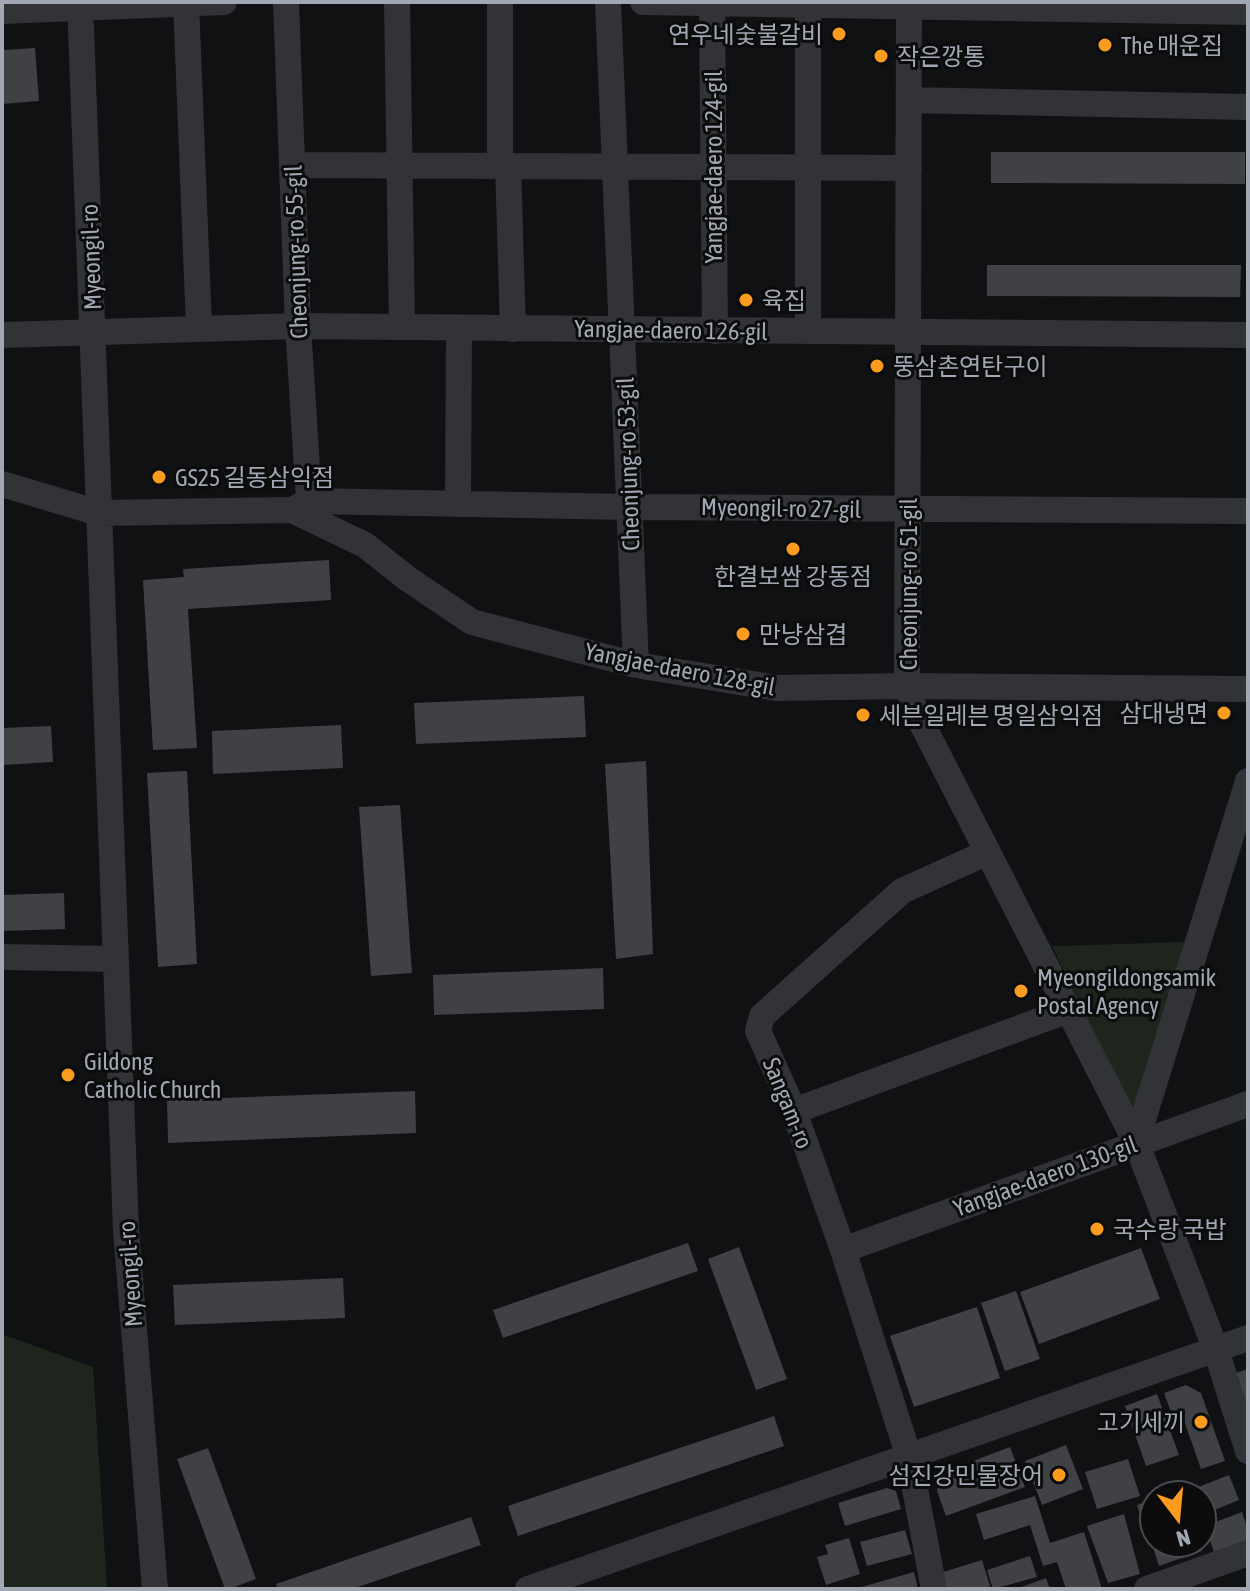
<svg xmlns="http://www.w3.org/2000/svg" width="1250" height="1591" font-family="'Asap Condensed','Noto Sans KR',sans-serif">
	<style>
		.green { fill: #1d251d }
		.building { fill: #3f4145 }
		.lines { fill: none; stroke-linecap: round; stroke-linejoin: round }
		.minor { stroke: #313337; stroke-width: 26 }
		.poi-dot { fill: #fc9c1f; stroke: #0c0c0d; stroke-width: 3 }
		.labels { text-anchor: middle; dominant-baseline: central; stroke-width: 6; stroke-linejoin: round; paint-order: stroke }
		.poi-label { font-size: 24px; fill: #a1a8b4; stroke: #0c0c0d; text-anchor: start }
		.street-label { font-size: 24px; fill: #a1a8b4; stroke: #0c0c0d }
	</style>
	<rect width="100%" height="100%" fill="#101112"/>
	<path class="green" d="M1185 942 1135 1116 1052 946Z
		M2 1334 93 1367 107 1589H2Z"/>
	<path class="building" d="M35 48 39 101 2 104V50Z
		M991 152H1245V184L991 183Z
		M987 265H1241L1240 297 987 296Z
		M329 560 331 600 188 609 197 748 153 750 143 580 184 577 183 569Z
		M584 696 586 737 416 744 414 703Z
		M341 725 343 768 213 774 212 731Z
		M51 726 53 762 2 765V728Z
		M646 761 653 954 616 959 605 764Z
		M187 771 197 964 158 967 147 773Z
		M400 805 412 973 371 976 359 807Z
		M64 893 65 929 2 931V895Z
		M603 968 604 1009 434 1015 433 975Z
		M415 1091 416 1133 168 1143 167 1100Z
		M688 1243 698 1271 503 1338 493 1310Z
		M739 1247 787 1379 756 1390 708 1259Z
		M1141 1248 1160 1299 1039 1344 1020 1292Z
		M343 1278 345 1318 175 1325 173 1285Z
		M1016 1291 1040 1359 1005 1371 981 1303Z
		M977 1307 1000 1378 914 1407 890 1336Z
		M1248 1369V1413L1233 1374Z
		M1186 1385 1201 1393 1225 1461 1201 1469 1181 1412 1172 1415 1164 1393Z
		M1157 1394 1179 1455 1146 1466 1125 1406Z
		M774 1416 784 1446 518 1536 508 1506Z
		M1066 1445 1083 1489 1042 1505 1025 1461Z
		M1010 1447 1025 1487 946 1516 937 1491 942 1473Z
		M208 1448 256 1579 229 1589H225L177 1459Z
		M1128 1459 1140 1496 1097 1509 1085 1472Z
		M1229 1475 1239 1500 1202 1515V1495H1193L1191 1490Z
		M887 1488 896 1491 901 1509 845 1526 838 1503Z
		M1035 1496 1050 1543 1084 1532 1102 1589H1066L1057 1562 1043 1566 1030 1525 984 1540 976 1514Z
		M1154 1499V1528L1145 1530 1137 1505Z
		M1242 1512 1248 1530V1543L1215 1555 1205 1526Z
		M1124 1514 1140 1574 1108 1583 1087 1526Z
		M471 1517 481 1545 352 1589H278L276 1584Z
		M905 1530 912 1554 867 1566 860 1542Z
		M849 1538 860 1574 826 1585 817 1557 828 1554 825 1545Z
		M1154 1540V1543H1199L1202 1551 1159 1566 1151 1541Z
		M1030 1556 1037 1577 993 1589 987 1570Z
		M982 1560 991 1589H945L940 1573Z
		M914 1572 918 1589H858V1588Z
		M1046 1578 1050 1589H1016Z"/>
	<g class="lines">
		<path class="minor" d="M80 2 126 1230 155 1589
			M186 2 199 328
			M286 2 298 326 309 501
			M397 2 402 327
			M608 2 636 665
			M643 2 1248 12
			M909 2 907 686 915 710 1136 1142 1216 1350 1248 1451
			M712 3 715 331
			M808 5V331
			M2 11 224 2
			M909 100 1248 107
			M292 165 909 168
			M508 166 513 329
			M500 167V2
			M2 335 298 326 1248 335
			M2 484 99 513 292 510 309 501 630 507 1248 511
			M458 504 459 328
			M292 510 365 545 408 579 472 622 636 665 776 688 907 686 1248 689
			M2 957 116 959
			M794 1111 1069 1010
			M1136 1142 1248 781
			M843 1250 1248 1104
			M528 1589 1248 1338
			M934 1589 909 1457 843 1250 794 1111 758 1031 762 1016 902 891 988 852
			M1147 1589 1248 1553"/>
	</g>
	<g class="poi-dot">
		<circle cx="839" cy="34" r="8"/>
		<circle cx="1105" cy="45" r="8"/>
		<circle cx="881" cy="56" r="8"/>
		<circle cx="746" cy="300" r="8"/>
		<circle cx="877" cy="366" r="8"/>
		<circle cx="159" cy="477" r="8"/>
		<circle cx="793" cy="549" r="8"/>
		<circle cx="743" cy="634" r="8"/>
		<circle cx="1224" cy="713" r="8"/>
		<circle cx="863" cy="715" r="8"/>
		<circle cx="1021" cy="991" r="8"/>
		<circle cx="68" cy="1075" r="8"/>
		<circle cx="1097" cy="1229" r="8"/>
		<circle cx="1201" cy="1422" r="8"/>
		<circle cx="1059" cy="1475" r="8"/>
	</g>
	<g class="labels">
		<g class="poi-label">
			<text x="823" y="34" text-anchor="end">연우네숯불갈비</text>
			<text x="1121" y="45">The 매운집</text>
			<text x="897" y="56">작은깡통</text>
			<text x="762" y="300">육집</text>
			<text x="893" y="366">뚱삼촌연탄구이</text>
			<text x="175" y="477">GS25 길동삼익점</text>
			<text x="793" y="576" text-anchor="middle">한결보쌈 강동점</text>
			<text x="759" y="634">만냥삼겹</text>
			<text x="1208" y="713" text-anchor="end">삼대냉면</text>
			<text x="879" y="715">세븐일레븐 명일삼익점</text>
			<text x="1037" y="977">Myeongildongsamik<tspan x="1037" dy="28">Postal Agency</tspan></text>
			<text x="84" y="1061">Gildong<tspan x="84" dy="28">Catholic Church</tspan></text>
			<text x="1113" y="1229">국수랑 국밥</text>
			<text x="1185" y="1422" text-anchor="end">고기세끼</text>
			<text x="1043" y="1475" text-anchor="end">섬진강민물장어</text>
		</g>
		<g class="street-label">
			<text transform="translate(713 167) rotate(-90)">Yangjae-daero 124-gil</text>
			<text transform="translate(296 252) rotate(-92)">Cheonjung-ro 55-gil</text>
			<text transform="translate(91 257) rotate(-92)">Myeongil-ro</text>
			<text transform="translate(671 330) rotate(1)">Yangjae-daero 126-gil</text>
			<text transform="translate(628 464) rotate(-92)">Cheonjung-ro 53-gil</text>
			<text transform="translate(781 508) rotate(1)">Myeongil-ro 27-gil</text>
			<text transform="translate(908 584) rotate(-90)">Cheonjung-ro 51-gil</text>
			<text transform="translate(680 669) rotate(11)">Yangjae-daero 128-gil</text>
			<text transform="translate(788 1103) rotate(68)">Sangam-ro</text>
			<text transform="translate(1045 1176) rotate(-20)">Yangjae-daero 130-gil</text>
			<text transform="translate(130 1274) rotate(-94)">Myeongil-ro</text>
		</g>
	</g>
	<rect width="1250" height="1591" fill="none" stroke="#a1a8b4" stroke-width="8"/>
	<g transform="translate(1178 1519) rotate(164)"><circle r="38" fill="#0c0c0d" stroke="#484a50" stroke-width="2"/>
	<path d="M0-6L14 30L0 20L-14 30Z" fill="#fc9c1f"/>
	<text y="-12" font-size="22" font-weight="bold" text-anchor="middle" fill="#a1a8b4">N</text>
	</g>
</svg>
